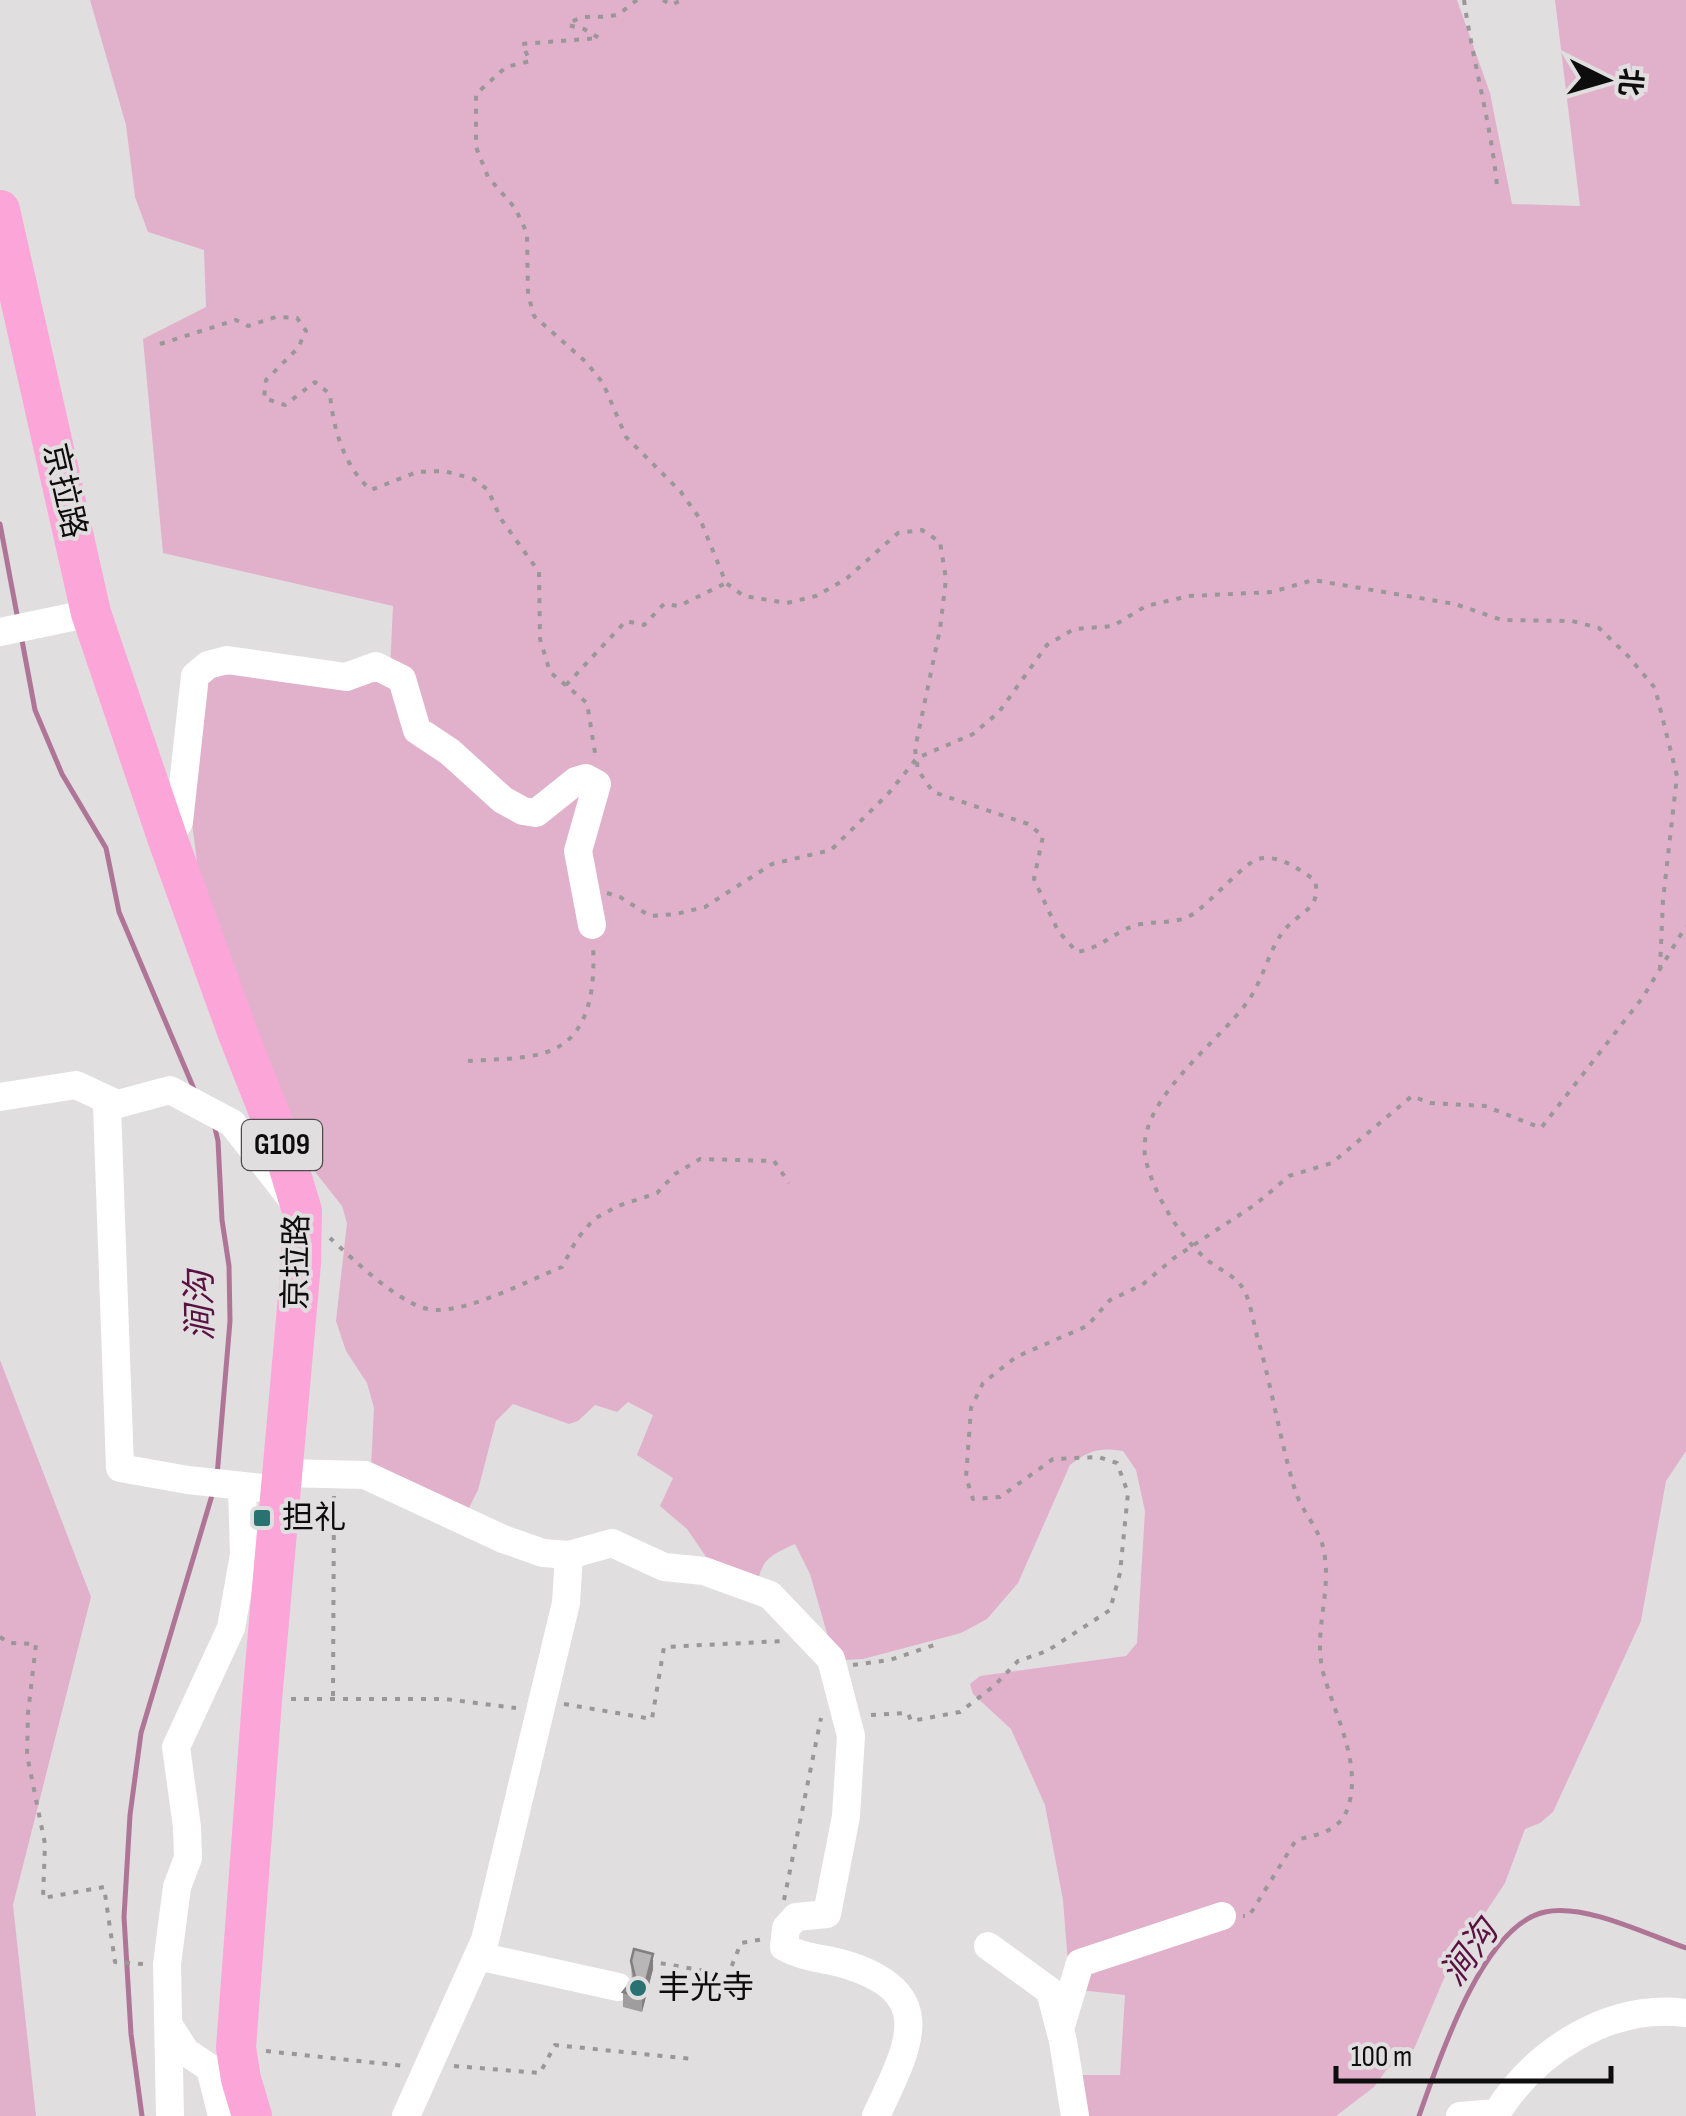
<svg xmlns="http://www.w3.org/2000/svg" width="1686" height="2116" font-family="'Sofia Sans Condensed','Noto Sans SC',sans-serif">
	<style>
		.green { fill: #e1b1cc }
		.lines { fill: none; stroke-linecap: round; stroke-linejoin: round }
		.stream { stroke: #af7597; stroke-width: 5 }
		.path { stroke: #999797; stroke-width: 4; stroke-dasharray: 5 8; stroke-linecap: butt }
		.minor { stroke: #fff; stroke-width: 28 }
		.highway { stroke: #fca5d8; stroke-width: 40 }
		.wall { fill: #9f9d9e }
		.shaded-wall { fill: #827f81 }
		.building { fill: #b9b6b8; stroke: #827f81; stroke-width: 2.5 }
		.poi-dot { fill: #287372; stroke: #e1dedf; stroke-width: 4 }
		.labels { text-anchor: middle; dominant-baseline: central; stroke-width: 8; stroke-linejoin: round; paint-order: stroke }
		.shield { fill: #e1dedf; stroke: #4d4c4c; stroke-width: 2.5 }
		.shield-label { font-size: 30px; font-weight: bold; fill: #0e0d0d }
		.street-label { font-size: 32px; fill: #0e0d0d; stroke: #e1dedf }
		.poi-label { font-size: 32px; fill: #0e0d0d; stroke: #e1dedf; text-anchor: start }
		.water-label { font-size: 35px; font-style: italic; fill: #581141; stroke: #e1dedf }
	</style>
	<rect width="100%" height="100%" fill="#e1dedf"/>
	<path class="green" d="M90 0H1457L1490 93 1512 204 1580 206 1555 0H1686V1451L1666 1481 1641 1621 1553 1812 1540 1823 1525 1829 1505 1883 1448 1969 1414 2049 1387 2069 1374 2087 1336 2116H1083L1077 2075H1120L1125 1995 1070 1989 1063 1900 1045 1805 1011 1729 973 1694 970 1684 980 1676 1126 1656 1137 1643 1145 1511 1136 1470 1123 1451C1100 1447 1089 1450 1070 1465L1018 1583 987 1619 961 1633 863 1659 844 1660 832 1651 810 1574 795 1544C764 1558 761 1561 755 1596L711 1564 687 1529 660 1506 673 1478 637 1455 653 1415 628 1402 617 1412 595 1405 578 1421 569 1424 513 1404 496 1421 478 1490 465 1516 371 1468 374 1408 367 1383 346 1351 336 1321 347 1223 342 1206 297 1149 198 869 182 747 210 675 390 670 393 606 163 553 143 339 206 307 204 250 148 232 135 197 126 125Z
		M0 1360 91 1597 13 1905 36 2116H0Z"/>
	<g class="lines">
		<path class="stream" d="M0 524 18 620
			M21 635 35 710 62 774 106 848 119 912 194 1089
			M214 1124 218 1141 222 1220 229 1266 230 1321 217 1476
			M142 2116 131 2034 124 1917 130 1815 141 1733 213 1492
			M1419 2116C1438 2063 1482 1925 1545 1912 1585 1903 1648 1935 1686 1948"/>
		<path class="path" d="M637 0C631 4 623 12 616 15 598 20 584 11 568 25L584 29 599 38 522 44 530 61 506 67 476 94V147L488 177 515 208 527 233 528 294 534 316 586 362 603 383 626 437 681 492 700 519 726 583 744 596 787 603 816 596 846 579 898 533 922 530 940 542 946 579 940 629 915 749 918 770 933 792 1028 824 1043 836 1034 879 1058 931 1077 952C1103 948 1118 928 1141 924 1159 921 1177 924 1193 914 1211 902 1244 863 1258 859 1280 854 1298 869 1315 880 1322 911 1298 911 1282 933 1268 953 1263 980 1248 1001 1218 1044 1132 1103 1146 1161 1155 1196 1178 1234 1205 1258 1218 1270 1237 1275 1245 1292 1251 1305 1253 1321 1257 1336 1272 1387 1280 1441 1295 1490 1301 1511 1321 1530 1324 1552 1332 1592 1313 1631 1323 1672 1334 1713 1361 1761 1349 1804 1342 1831 1320 1834 1296 1840L1249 1916H1243
			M663 0 671 5 682 0
			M1464 0C1473 63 1491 123 1497 186
			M160 344 236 320 248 326 276 317 297 318 306 331 298 348 266 380 264 398 285 405 315 382 330 394C333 428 344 467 371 490L417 472 444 471 474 479 488 490 501 519 539 572 540 639 550 672 587 703 596 759
			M566 685 626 621 644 625 664 604 679 606 724 584
			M607 893 620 897 650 916 676 914 705 907 772 864 831 850 888 794 917 758 973 734 999 712 1047 645 1074 629 1113 626 1146 606 1189 596 1272 592 1313 580 1455 604 1502 620 1572 621 1599 628 1628 656 1655 688 1677 776 1663 900 1660 968
			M468 1061C492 1059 523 1060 547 1052 592 1037 595 984 593 944
			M330 1238C353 1259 406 1312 438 1310 475 1309 527 1281 562 1267L577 1239 594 1219 618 1206 657 1193 675 1174 700 1159 774 1161 789 1183
			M0 1637 9 1643 36 1644 28 1713 27 1755 45 1844 43 1898 104 1887 115 1962 143 1964
			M853 1665 890 1660 937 1644
			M333 1696 334 1495
			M291 1699H445L516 1708
			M564 1704 652 1719 664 1647 783 1641
			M871 1715 908 1713 911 1721 960 1712 994 1686 1018 1661 1047 1651 1110 1610 1120 1573 1128 1493 1117 1463 1098 1457 1053 1459 1000 1497 973 1499 966 1477 971 1408 983 1383 1016 1357 1087 1326 1110 1300 1142 1285 1174 1258 1256 1204 1289 1176 1332 1163 1412 1096 1430 1103 1485 1106 1541 1128 1643 997 1686 926
			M784 1900 821 1718
			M648 1961 728 1975 741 1943 764 1939
			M266 2051 405 2066
			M454 2066 540 2073 555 2045 692 2059"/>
		<path class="minor" d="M0 632 91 613
			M168 840 179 822 195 676 208 665 227 660 346 677 376 666 402 679 417 730 450 752 503 800 523 811 536 813 576 781 586 778 597 784 578 851 592 925
			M0 1097 76 1085 117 1104
			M283 1473 365 1475 503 1539 543 1553 569 1555 612 1543 664 1567 704 1571 770 1595 831 1659 851 1736 846 1816 827 1914 796 1917 786 1928 784 1947C803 1958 823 1958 844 1964 941 1993 908 2047 876 2116
			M281 1490 188 1480 120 1468 107 1107 170 1090 232 1123 291 1198
			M988 1946 1050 1991 1063 2041 1075 2116
			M478 1956 618 1987
			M168 2024 186 2052 210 2068 222 2116
			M1060 2029 1080 1963 1222 1916
			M170 2116 167 1964 177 1887 188 1858 187 1827 176 1747 231 1628 244 1555 242 1487
			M406 2116 485 1940 566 1603 569 1555
			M1460 2116 1496 2113
			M1495 2116C1533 2052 1609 2003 1686 2013"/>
		<path class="highway" d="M0 210 91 613 168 840 238 1034 283 1148 302 1211 301 1263 262 1700 236 2048 241 2079 252 2116"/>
	</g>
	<path class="wall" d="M631 1961 653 1969 642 2012 623 2007V1992L632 1981Z"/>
	<path class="shaded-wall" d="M653 1954V1969L642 2012V1997Z"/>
	<path class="building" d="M634 1949 653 1954 642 1997 623 1992 635 1977 631 1961Z"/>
	<g class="poi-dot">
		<rect x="252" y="1508" width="20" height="20" rx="5"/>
		<circle cx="638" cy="1988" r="10"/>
	</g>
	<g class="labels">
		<rect class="shield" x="242" y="1120" width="80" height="50" rx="8"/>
		<g class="shield-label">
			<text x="282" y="1145">G109</text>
		</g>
		<g class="street-label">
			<text transform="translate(64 491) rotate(77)">京拉路</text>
			<text transform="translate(297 1262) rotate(-89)">京拉路</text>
		</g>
		<g class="poi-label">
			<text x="282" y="1518">担礼</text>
			<text x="658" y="1988">丰光寺</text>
		</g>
		<g class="water-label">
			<text transform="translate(201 1306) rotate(-91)">涧沟</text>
			<text transform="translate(1470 1953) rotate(-54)">涧沟</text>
		</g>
	</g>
	<g transform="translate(1606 80) rotate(95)" stroke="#e1dedf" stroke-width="8" paint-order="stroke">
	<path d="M0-8L18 38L0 25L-18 38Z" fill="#0e0d0d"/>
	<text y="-15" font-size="28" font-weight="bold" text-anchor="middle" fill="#0e0d0d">北</text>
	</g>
	<path d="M1336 2066v15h275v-15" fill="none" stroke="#0e0d0d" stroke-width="5"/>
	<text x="1351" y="2066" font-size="30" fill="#0e0d0d" stroke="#e1dedf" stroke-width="8" paint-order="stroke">100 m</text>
</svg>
